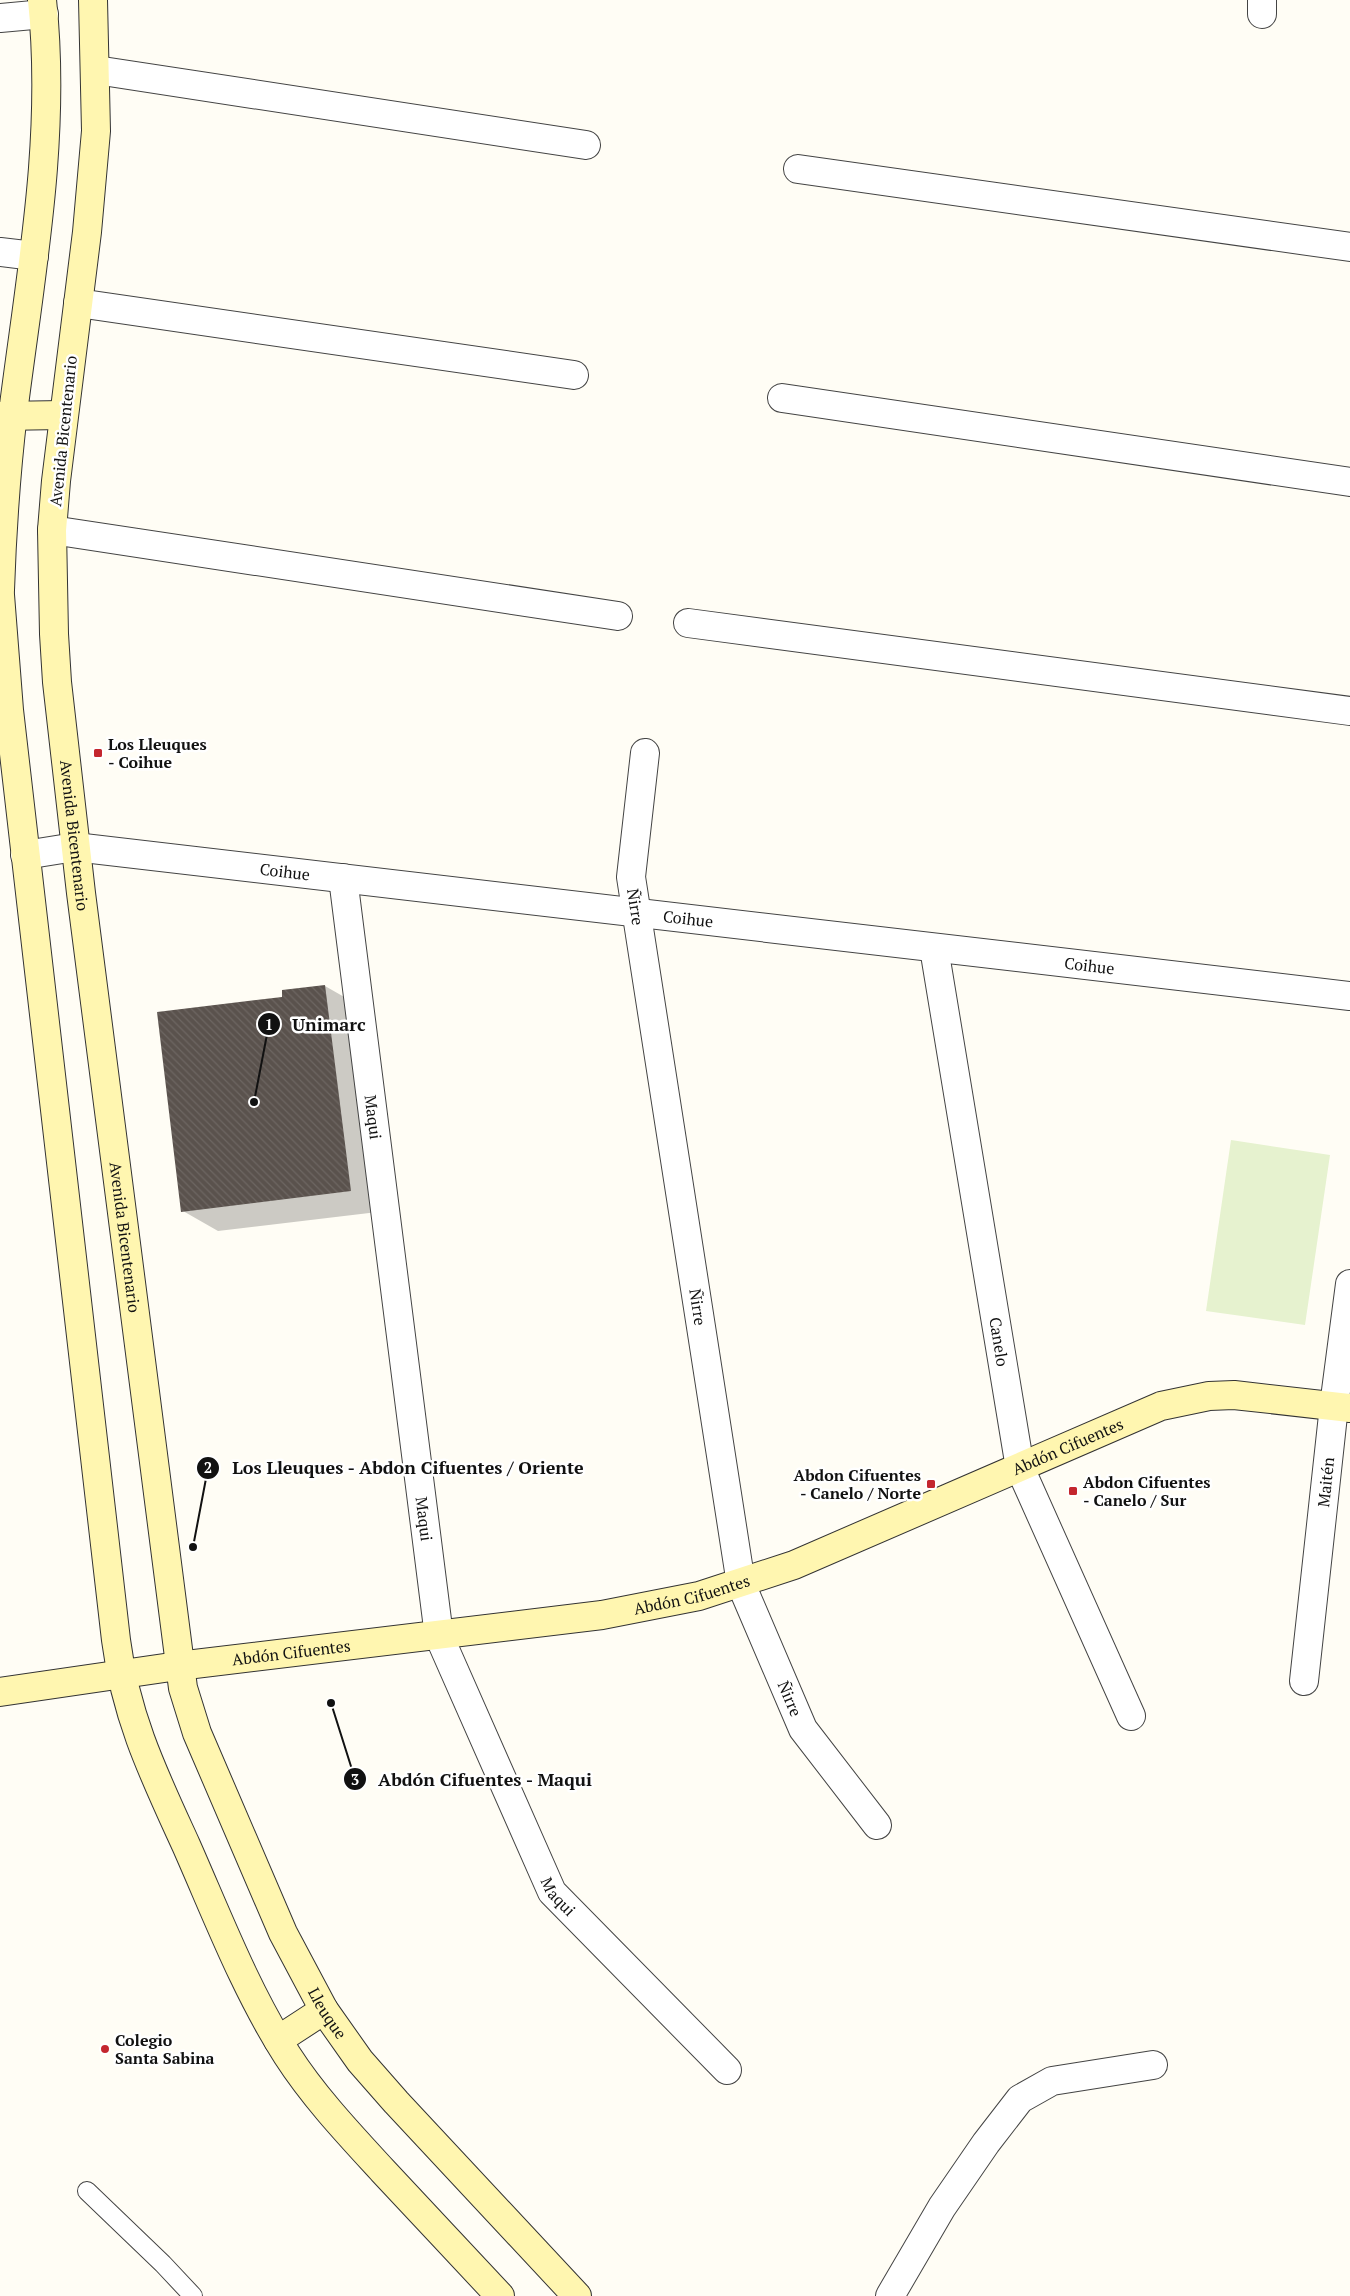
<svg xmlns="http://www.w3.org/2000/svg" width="1350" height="2296" font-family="'PT Serif',serif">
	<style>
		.pitch { fill: #e6f2cf }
		.shadow { fill: #0003 }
		.building { fill: url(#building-back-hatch) }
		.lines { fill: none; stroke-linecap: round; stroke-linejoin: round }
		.lane-casing { stroke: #444; stroke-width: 20 }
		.street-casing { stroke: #444; stroke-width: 30 }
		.secondary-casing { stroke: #333; stroke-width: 30 }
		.lane { stroke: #fff; stroke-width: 18 }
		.street { stroke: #fff; stroke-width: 28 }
		.secondary { stroke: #fff6b0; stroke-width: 28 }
		.poi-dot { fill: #c4262e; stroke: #fff; stroke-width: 2 }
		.labels { text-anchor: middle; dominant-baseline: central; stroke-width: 5; stroke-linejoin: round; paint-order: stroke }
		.street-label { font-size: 16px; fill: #111; stroke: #fff }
		.poi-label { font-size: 16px; font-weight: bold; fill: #111; stroke: #fff; text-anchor: start }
		.leader { fill: none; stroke: #111; stroke-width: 2 }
		.callout-dot { fill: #111; stroke: #fff; stroke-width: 2 }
		.mark-label { font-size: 15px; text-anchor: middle; font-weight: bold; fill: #fff }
		.callout-label { font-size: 18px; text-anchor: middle; font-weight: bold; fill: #111; stroke: #fff; stroke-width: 5; stroke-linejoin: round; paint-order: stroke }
	</style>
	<defs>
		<pattern id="building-back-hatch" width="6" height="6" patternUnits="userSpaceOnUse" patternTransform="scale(1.25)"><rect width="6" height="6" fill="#5a524d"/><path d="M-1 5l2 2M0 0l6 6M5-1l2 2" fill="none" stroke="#6d6662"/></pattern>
	</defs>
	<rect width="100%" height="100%" fill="#fffdf5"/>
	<path class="pitch" d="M1231 1140 1330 1155 1305 1325 1206 1311Z"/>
	<path class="shadow" d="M325 986 360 1006 386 1211 218 1231 183 1211 284 998Z"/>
	<path class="building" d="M325 985 351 1191 181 1212 157 1012 282 997V990Z"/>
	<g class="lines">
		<defs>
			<path id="lane" d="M87 2191 163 2264 193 2296"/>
			<g id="street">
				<path d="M1262 14V0"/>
				<path d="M0 18 44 14"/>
				<path d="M96 70 586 145"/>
				<path d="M798 169 1350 247"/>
				<path d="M0 252 34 256"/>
				<path d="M78 303 574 375"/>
				<path d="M782 398 1350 482"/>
				<path d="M52 530 618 616"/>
				<path d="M688 623 1350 711"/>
				<path id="s1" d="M645 753 631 877 741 1584 803 1729 877 1825"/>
				<path id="s2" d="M25 855 75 847 1350 996"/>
				<path id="s3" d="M343 878 439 1636 552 1892 727 2070"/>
				<path id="s4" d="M934 948 1020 1468 1131 1716"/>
				<path id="s5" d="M1304 1681 1334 1406 1350 1284"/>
				<path d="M890 2296 942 2207 986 2143 1020 2099 1052 2081 1153 2065"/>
			</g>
			<g id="secondary">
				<path id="s6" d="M93 0 96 131 87 232 56 481 52 530 54 634 57 682 81 893 183 1688 197 1733 283 1933 324 2010 360 2061 396 2102 577 2296"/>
				<path d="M0 416 63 415"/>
				<path d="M0 590C2 531 6 472 13 413 30 277 57 138 42 0"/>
				<path d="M0 595 9 710 116 1640C126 1718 154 1775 186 1845 217 1915 245 1989 287 2055 314 2097 349 2134 383 2171 422 2213 461 2254 500 2296"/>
				<path id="s7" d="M0 1692 178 1666 602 1615 699 1596 794 1565 1161 1406 1209 1396 1234 1395 1350 1408"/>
				<path d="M278 2040 324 2010"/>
			</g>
		</defs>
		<use href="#lane" class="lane-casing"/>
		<use href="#street" class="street-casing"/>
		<use href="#secondary" class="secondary-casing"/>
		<use href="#lane" class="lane"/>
		<use href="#street" class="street"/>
		<use href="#secondary" class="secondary"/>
	</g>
	<g class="poi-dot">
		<rect x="93" y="748" width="10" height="10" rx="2.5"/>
		<rect x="926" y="1479" width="10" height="10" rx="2.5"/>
		<rect x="1068" y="1486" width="10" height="10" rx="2.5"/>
		<circle cx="105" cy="2049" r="5"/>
	</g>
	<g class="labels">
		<g class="street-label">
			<text transform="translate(63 431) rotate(-84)">Avenida Bicentenario</text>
			<text stroke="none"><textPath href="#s6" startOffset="839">Avenida Bicentenario</textPath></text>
			<text stroke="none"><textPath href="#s2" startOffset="262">Coihue</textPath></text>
			<text stroke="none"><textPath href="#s1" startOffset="155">Ñirre</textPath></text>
			<text stroke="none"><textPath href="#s2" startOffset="668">Coihue</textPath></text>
			<text stroke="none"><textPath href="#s2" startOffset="1072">Coihue</textPath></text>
			<text stroke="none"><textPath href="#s3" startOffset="241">Maqui</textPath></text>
			<text stroke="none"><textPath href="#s6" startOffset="1244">Avenida Bicentenario</textPath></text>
			<text stroke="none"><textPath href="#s1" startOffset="560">Ñirre</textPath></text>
			<text stroke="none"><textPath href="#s4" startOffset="399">Canelo</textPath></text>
			<text stroke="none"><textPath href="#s7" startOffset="1104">Abdón Cifuentes</textPath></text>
			<text stroke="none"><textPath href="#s5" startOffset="200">Maitén</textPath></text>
			<text stroke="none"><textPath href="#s3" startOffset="646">Maqui</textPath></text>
			<text stroke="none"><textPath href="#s7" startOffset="699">Abdón Cifuentes</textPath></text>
			<text stroke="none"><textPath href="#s7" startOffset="294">Abdón Cifuentes</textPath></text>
			<text stroke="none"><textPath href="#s1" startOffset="965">Ñirre</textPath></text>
			<text stroke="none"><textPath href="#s3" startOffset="1051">Maqui</textPath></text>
			<text stroke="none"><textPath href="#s6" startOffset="2055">Lleuque</textPath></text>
		</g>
		<g class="poi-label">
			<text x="108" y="744">Los Lleuques<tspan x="108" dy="18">- Coihue</tspan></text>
			<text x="921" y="1475" text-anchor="end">Abdon Cifuentes<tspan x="921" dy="18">- Canelo / Norte</tspan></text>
			<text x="1083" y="1482">Abdon Cifuentes<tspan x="1083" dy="18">- Canelo / Sur</tspan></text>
			<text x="115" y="2040">Colegio<tspan x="115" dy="18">Santa Sabina</tspan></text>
		</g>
	</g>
	<path class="leader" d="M254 1102L269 1024M193 1547L208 1468M331 1703L355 1779"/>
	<g class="callout-dot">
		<circle cx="254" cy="1102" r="5"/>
		<circle cx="193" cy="1547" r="5"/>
		<circle cx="331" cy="1703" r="5"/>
		<circle cx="269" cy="1024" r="12"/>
		<circle cx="208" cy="1468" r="12"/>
		<circle cx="355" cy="1779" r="12"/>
	</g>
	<g class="mark-label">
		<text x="269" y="1030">1</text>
		<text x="208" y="1473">2</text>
		<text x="355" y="1785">3</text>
	</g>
	<g class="callout-label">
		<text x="329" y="1031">Unimarc</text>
		<text x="408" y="1474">Los Lleuques - Abdon Cifuentes / Oriente</text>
		<text x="485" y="1786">Abdón Cifuentes - Maqui</text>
	</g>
</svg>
